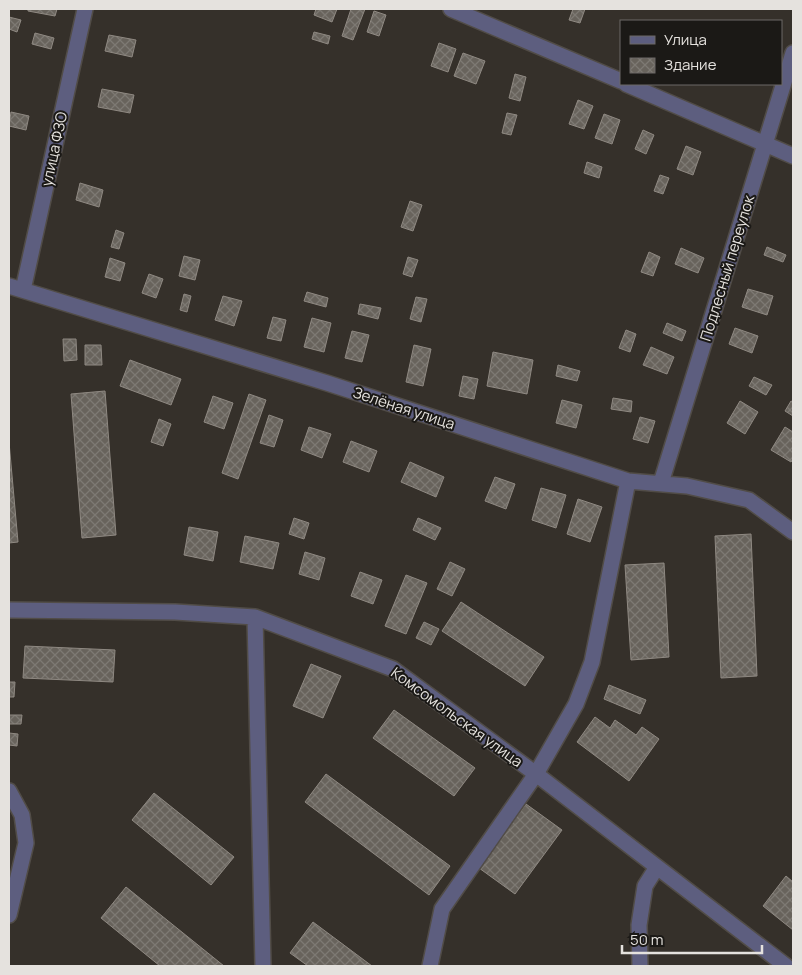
<svg xmlns="http://www.w3.org/2000/svg" width="802" height="975" font-family="Manrope,sans-serif">
	<style>
		.building { fill: url(#building-cross-hatch); stroke: #8f8982 }
		.lines { fill: none; stroke-linecap: round; stroke-linejoin: round }
		.minor-casing { stroke: #514c47; stroke-width: 18 }
		.minor { stroke: #5d5e7f; stroke-width: 15 }
		.labels { text-anchor: middle; dominant-baseline: central; stroke-width: 4; stroke-linejoin: round; paint-order: stroke }
		.street-label { font-size: 15px; fill: #e5e2de; stroke: #1b1916 }
	</style>
	<defs>
		<pattern id="building-cross-hatch" width="8" height="8" patternUnits="userSpaceOnUse" patternTransform="scale(1.25)"><rect width="8" height="8" fill="#68635c"/><path d="M0 0l8 8M0 8l8-8" fill="none" stroke="#7d7973"/></pattern>
	</defs>
	<rect width="100%" height="100%" fill="#35302a"/>
	<path class="building" d="M28 9H57L55 16 28 11Z
		M316 9H337L332 22 314 15Z
		M351 9H365L353 40 342 36Z
		M573 9H585L580 23 569 20Z
		M374 11 386 15 379 36 367 32Z
		M9 17 21 20 17 32 9 29Z
		M314 32 330 36 328 44 312 39Z
		M35 33 54 38 51 49 32 44Z
		M109 35 136 40 132 57 105 51Z
		M439 43 456 49 448 72 431 66Z
		M463 53 485 61 476 84 454 76Z
		M515 74 526 77 520 101 509 98Z
		M102 89 134 95 130 113 98 107Z
		M578 100 593 106 584 129 569 124Z
		M11 112 29 116 26 130 9 126Z
		M507 113 517 115 511 135 502 133Z
		M604 114 620 120 612 144 595 138Z
		M643 130 654 135 646 154 635 149Z
		M686 146 701 152 693 175 677 169Z
		M587 162 602 167 599 178 584 173Z
		M660 175 669 178 663 194 654 191Z
		M80 183 103 190 99 207 76 200Z
		M410 201 422 205 413 231 401 227Z
		M116 230 124 233 119 249 111 247Z
		M767 247 786 255 783 262 764 255Z
		M681 248 704 258 698 273 675 264Z
		M649 252 660 257 653 276 641 272Z
		M184 256 200 260 195 280 179 276Z
		M408 257 418 260 412 277 403 274Z
		M110 258 125 263 120 281 105 277Z
		M149 274 163 279 156 298 142 293Z
		M748 289 773 296 767 315 742 307Z
		M307 292 328 298 326 307 304 301Z
		M184 294 191 296 187 312 180 310Z
		M223 296 242 301 234 326 215 320Z
		M416 297 427 299 421 322 410 319Z
		M360 304 381 308 378 319 358 314Z
		M273 317 286 320 281 341 267 338Z
		M312 318 331 323 324 352 304 347Z
		M667 323 686 331 682 341 663 333Z
		M735 328 758 336 752 353 729 344Z
		M626 330 636 334 630 352 619 348Z
		M352 331 369 335 362 362 345 358Z
		M63 339H76L77 360 64 361Z
		M85 345H101L102 365H85Z
		M414 345 431 349 423 386 406 382Z
		M651 347 674 357 667 374 643 365Z
		M493 352 533 360 527 394 487 386Z
		M130 360 181 379 171 405 120 386Z
		M558 365 580 371 577 381 556 376Z
		M463 376 478 379 474 399 459 396Z
		M754 377 772 385 766 395 749 386Z
		M105 391 116 535 82 538 71 394Z
		M249 394 266 400 238 479 222 473Z
		M213 396 233 403 224 429 204 422Z
		M613 398 632 401 631 412 611 409Z
		M562 400 582 405 576 428 556 423Z
		M740 401 758 412 745 434 727 423Z
		M791 401 793 402V416L785 411Z
		M269 415 283 420 274 447 260 443Z
		M640 417 655 421 648 443 633 439Z
		M159 419 171 424 163 446 151 442Z
		M309 427 331 434 322 458 301 450Z
		M785 427 793 432V459L791 462 771 450Z
		M351 441 377 451 369 472 343 462Z
		M9 442 18 542 9 543Z
		M410 462 444 477 436 497 401 482Z
		M495 477 515 484 506 509 485 501Z
		M541 488 566 495 556 528 532 520Z
		M578 499 602 507 590 542 567 534Z
		M294 518 309 523 304 539 289 534Z
		M418 518 441 528 435 540 413 530Z
		M189 527 218 532 213 561 184 555Z
		M751 534 757 676 721 678 715 536Z
		M245 536 279 543 273 569 240 562Z
		M305 552 325 558 319 580 299 574Z
		M450 562 465 569 452 596 437 589Z
		M664 563 669 657 631 660 625 565Z
		M360 572 382 580 373 604 351 596Z
		M406 575 427 583 406 634 385 626Z
		M461 602 544 657 525 686 442 631Z
		M424 622 439 629 431 645 416 638Z
		M25 646 115 650 113 682 23 678Z
		M311 664 341 676 323 718 293 706Z
		M9 682H15L14 697H9Z
		M609 685 646 700 640 714 604 699Z
		M394 710 475 768 454 796 373 738Z
		M9 715H22L21 724H9Z
		M595 717 610 728 615 720 636 735 642 727 659 739 629 781 577 742Z
		M9 733 18 734 17 746 9 745Z
		M326 774 450 866 429 895 305 802Z
		M154 793 234 857 211 885 132 820Z
		M526 804 562 830 515 894 479 868Z
		M786 876 793 882V930L763 906Z
		M126 887 224 966H160L101 918Z
		M313 922 372 966H308L290 953Z"/>
	<g class="lines">
		<defs>
			<path id="minor" d="M451 9 621 81
				M626 84 793 156
				M9 286 327 383 628 481 687 486 749 500 793 532
				M23 290 85 9
				M661 483 793 53
				M9 610 175 612 255 617 393 669 536 774 786 966
				M255 617 263 966
				M9 791 22 815 26 843 9 915
				M430 966 442 909 536 774 576 704 592 662 628 481
				M640 966 639 925 645 886 657 867"/>
		</defs>
		<use href="#minor" class="minor-casing"/>
		<use href="#minor" class="minor"/>
	</g>
	<g class="labels">
		<g class="street-label">
			<text transform="translate(54 149) rotate(-78)">улица ФЗО</text>
			<text transform="translate(727 268) rotate(-73)">Подлесный переулок</text>
			<text transform="translate(404 408) rotate(18)">Зелёная улица</text>
			<text transform="translate(457 717) rotate(36)">Комсомольская улица</text>
		</g>
	</g>
	<rect width="802" height="975" fill="none" stroke="#e5e2de" stroke-width="20"/>
	<rect x="620" y="20" width="162" height="65" fill="#1b1916" stroke="#6c6966"/>
	<rect x="630" y="36" width="25" height="8" fill="#5d5e7f" stroke="#6c6966"/>
	<text x="664" y="45" font-size="15" fill="#e5e2de">Улица</text>
	<rect x="630" y="58" width="25" height="15" fill="url(#building-cross-hatch)" stroke="#6c6966"/>
	<text x="664" y="70" font-size="15" fill="#e5e2de">Здание</text>
	<path d="M622 945v8h140v-8" fill="none" stroke="#e5e2de" stroke-width="2.5"/>
	<text x="630" y="945" font-size="15" fill="#e5e2de" stroke="#1b1916" stroke-width="4" paint-order="stroke">50 m</text>
</svg>
